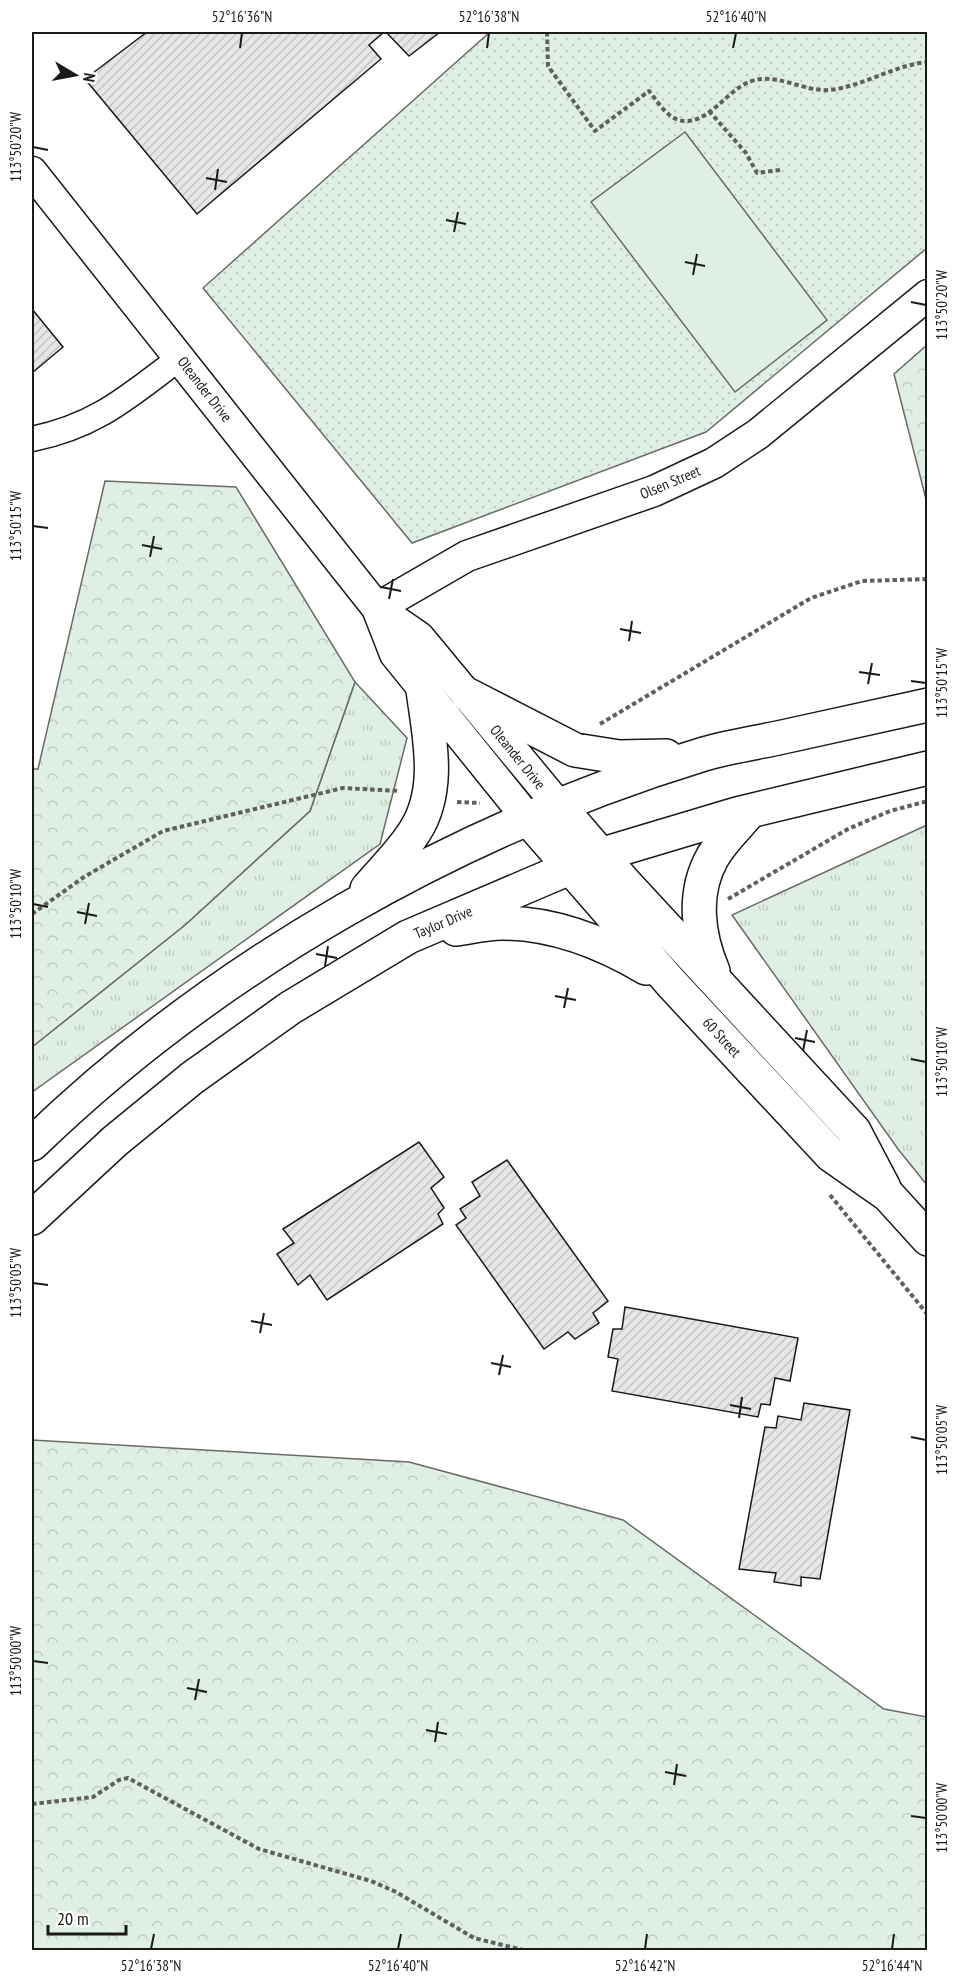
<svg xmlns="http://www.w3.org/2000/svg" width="959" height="1982" font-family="'PT Sans Narrow',sans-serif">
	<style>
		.grass { fill: url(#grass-tufts); stroke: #6a6a6a; stroke-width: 1.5 }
		.forest { fill: url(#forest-crowns); stroke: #6a6a6a; stroke-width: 1.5 }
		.park { fill: url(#park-dots); stroke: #6a6a6a; stroke-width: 1.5 }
		.garden { fill: #e0efe3; stroke: #6a6a6a; stroke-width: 1.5 }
		.building { fill: url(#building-hatch); stroke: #1a1a1a; stroke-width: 1.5 }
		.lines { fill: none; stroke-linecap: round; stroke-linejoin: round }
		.minor-casing { stroke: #1a1a1a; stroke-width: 27 }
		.tertiary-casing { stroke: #1a1a1a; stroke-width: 33 }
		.secondary-casing { stroke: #1a1a1a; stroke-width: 36 }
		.path { stroke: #5f5f5f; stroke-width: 4; stroke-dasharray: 4.5 3; stroke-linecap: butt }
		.minor { stroke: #fff; stroke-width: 24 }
		.tertiary { stroke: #fff; stroke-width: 30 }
		.secondary { stroke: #fff; stroke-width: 33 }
		.ticks { fill: none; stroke: #1a1a1a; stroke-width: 2 }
		.labels { text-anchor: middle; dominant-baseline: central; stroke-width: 4.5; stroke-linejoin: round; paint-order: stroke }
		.street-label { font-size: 15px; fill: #1a1a1a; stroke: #fff }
		.neatline { fill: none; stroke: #1a1a1a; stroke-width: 2 }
		.ticks-label { font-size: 15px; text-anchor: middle; fill: #1a1a1a }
	</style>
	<defs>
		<pattern id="grass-tufts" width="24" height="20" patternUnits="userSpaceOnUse" patternTransform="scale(1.5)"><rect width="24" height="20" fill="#e0efe3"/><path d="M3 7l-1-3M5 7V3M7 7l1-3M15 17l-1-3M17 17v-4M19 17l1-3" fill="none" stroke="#c0ccc2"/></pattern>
		<pattern id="forest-crowns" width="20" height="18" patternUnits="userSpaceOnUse" patternTransform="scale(1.5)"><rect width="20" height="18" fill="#e0efe3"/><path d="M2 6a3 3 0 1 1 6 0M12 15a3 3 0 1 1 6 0" fill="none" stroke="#c0ccc2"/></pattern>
		<pattern id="park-dots" width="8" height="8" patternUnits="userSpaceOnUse" patternTransform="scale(1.5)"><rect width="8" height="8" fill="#e0efe3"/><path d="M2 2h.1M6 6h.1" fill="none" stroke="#c0ccc2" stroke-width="1.8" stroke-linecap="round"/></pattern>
		<pattern id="building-hatch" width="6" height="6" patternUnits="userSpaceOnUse" patternTransform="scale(1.5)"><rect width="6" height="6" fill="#e6e6e6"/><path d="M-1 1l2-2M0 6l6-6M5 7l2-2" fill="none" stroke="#c5c5c5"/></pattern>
	</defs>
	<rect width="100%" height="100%" fill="#fff"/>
	<path class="grass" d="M355 682 407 738 380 844 32 1092V1047L185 925 310 811Z
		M927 825V1185L898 1149 732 915Z"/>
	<path class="forest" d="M927 345V503L894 374Z
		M105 481 236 487 355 682 310 811 185 925 32 1047V769H38Z
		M32 1440 409 1462 623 1520 884 1709 927 1717V1950H32Z"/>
	<path class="park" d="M490 32H927V248L706 432 412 543 203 288Z"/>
	<path class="garden" d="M685 132 827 320 735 392 591 202Z"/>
	<path class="building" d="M147 32H384L369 45 381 59 197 214 85 79Z
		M386 32H440L409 56Z
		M32 309 63 347 32 373Z
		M419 1142 444 1177 431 1188 444 1208 438 1214 443 1224 327 1300 310 1275 298 1285 277 1254 294 1243 283 1229Z
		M507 1160 608 1301 593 1313 599 1323 575 1339 568 1332 544 1349 456 1225 466 1218 460 1209 480 1196 472 1182Z
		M625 1307 798 1338 790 1381 775 1378 770 1405 761 1404 758 1417 612 1391 618 1359 608 1357 613 1329H622Z
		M804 1403 850 1410 820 1579 801 1577V1586L774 1582 776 1573 739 1569 765 1427 776 1428 778 1416 801 1420Z"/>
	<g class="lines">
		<defs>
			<path id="minor" d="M32 439C97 426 129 396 181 357"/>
			<path id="tertiary" d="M32 172 377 608 395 654 528 819
				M377 608 467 556 654 491 714 463 758 434 928 295
				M377 608 419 637 558 805"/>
			<path id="secondary" d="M468 695 575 750 619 757 666 756
				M558 805 623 881 854 1131 884 1188
				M528 819 671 983 831 1155 888 1195 928 1239
				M367 889C383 870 402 852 415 831 442 789 429 736 423 690
				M456 929C470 927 487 923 502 923 554 923 602 942 646 968
				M713 971C698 936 692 894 712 858 721 841 738 826 750 811
				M32 1144C217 965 458 829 704 754 728 747 754 743 778 738 828 727 878 716 928 705
				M32 1218 115 1141 192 1078 290 1008 408 937 600 855 737 814 928 768"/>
		</defs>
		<use href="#minor" class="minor-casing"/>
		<use href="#tertiary" class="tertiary-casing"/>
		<use href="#secondary" class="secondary-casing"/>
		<path class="path" d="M547 32 548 66 595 131 649 91C659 103 669 122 687 121 711 120 727 91 749 82 776 71 802 92 830 90 864 86 894 65 928 62
			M709 111 746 153 757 173 780 170
			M600 724 811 598 862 581 928 579
			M457 802 480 803
			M728 899 848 829 890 811 928 801
			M32 914 84 877 163 831 343 788 400 791
			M830 1195 928 1315
			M32 1804 93 1797 119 1780 128 1778 259 1849 371 1881 396 1892 474 1938 523 1950"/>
		<use href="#minor" class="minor"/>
		<use href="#tertiary" class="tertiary"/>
		<use href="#secondary" class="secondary"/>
	</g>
	<path class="ticks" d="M240 48 242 33M487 48 489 33M733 48 736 33M33 147 48 150M206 178 227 182M215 190 218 169M446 220 466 224M454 232 458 212M685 262 705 266M693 275 697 254M911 302 926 305M33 526 48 528M142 545 162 549M150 557 154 536M381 587 401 591M389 599 393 579M620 629 641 633M629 641 632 621M859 672 880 675M911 681 926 683M868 684 872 663M33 904 48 907M77 912 97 916M85 924 89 903M316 954 337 958M325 966 328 946M555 996 576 1000M564 1008 568 988M795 1038 815 1042M803 1051 807 1030M911 1059 926 1062M33 1283 48 1285M251 1321 272 1325M260 1333 264 1313M491 1363 511 1367M499 1375 503 1355M730 1405 751 1409M739 1418 742 1397M911 1437 926 1440M33 1661 48 1663M187 1688 207 1692M195 1700 199 1679M426 1730 447 1734M435 1742 438 1722M665 1772 686 1776M674 1785 677 1764M911 1816 926 1818M151 1949 154 1934M398 1949 401 1934M645 1949 647 1934M892 1949 894 1934"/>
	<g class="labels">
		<g class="street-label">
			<text transform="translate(205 389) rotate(52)">Oleander Drive</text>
			<text transform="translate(670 482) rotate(-23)">Olsen Street</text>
			<text transform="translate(518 757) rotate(51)">Oleander Drive</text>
			<text transform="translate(443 922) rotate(-23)">Taylor Drive</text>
			<text transform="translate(722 1037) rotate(47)">60 Street</text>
		</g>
	</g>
	<rect width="959" height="1982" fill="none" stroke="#ffffff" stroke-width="66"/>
	<g transform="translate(75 75) rotate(100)" stroke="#ffffff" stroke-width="4.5" paint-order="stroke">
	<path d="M0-4.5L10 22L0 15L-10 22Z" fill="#1a1a1a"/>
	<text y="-9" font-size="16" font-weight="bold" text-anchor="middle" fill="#1a1a1a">N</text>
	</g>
	<path d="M48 1925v9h78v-9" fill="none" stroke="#1a1a1a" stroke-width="3"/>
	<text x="57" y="1925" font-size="18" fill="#1a1a1a" stroke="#ffffff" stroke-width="4.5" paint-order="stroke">20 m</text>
	<rect x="33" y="33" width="893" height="1916" class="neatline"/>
	<g class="ticks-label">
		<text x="242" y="22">52°16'36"N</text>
		<text x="489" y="22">52°16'38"N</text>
		<text x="736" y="22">52°16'40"N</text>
		<text transform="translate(16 147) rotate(-90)" y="5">113°50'20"W</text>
		<text transform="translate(942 305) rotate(-90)" y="5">113°50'20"W</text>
		<text transform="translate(16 526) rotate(-90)" y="5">113°50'15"W</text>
		<text transform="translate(942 683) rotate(-90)" y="5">113°50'15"W</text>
		<text transform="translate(16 904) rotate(-90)" y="5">113°50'10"W</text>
		<text transform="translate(942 1062) rotate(-90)" y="5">113°50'10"W</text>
		<text transform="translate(16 1283) rotate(-90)" y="5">113°50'05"W</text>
		<text transform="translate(942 1440) rotate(-90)" y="5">113°50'05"W</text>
		<text transform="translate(16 1661) rotate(-90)" y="5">113°50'00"W</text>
		<text transform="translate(942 1818) rotate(-90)" y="5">113°50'00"W</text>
		<text x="151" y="1971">52°16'38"N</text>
		<text x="398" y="1971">52°16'40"N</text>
		<text x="645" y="1971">52°16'42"N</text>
		<text x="892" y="1971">52°16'44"N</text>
	</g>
</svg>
